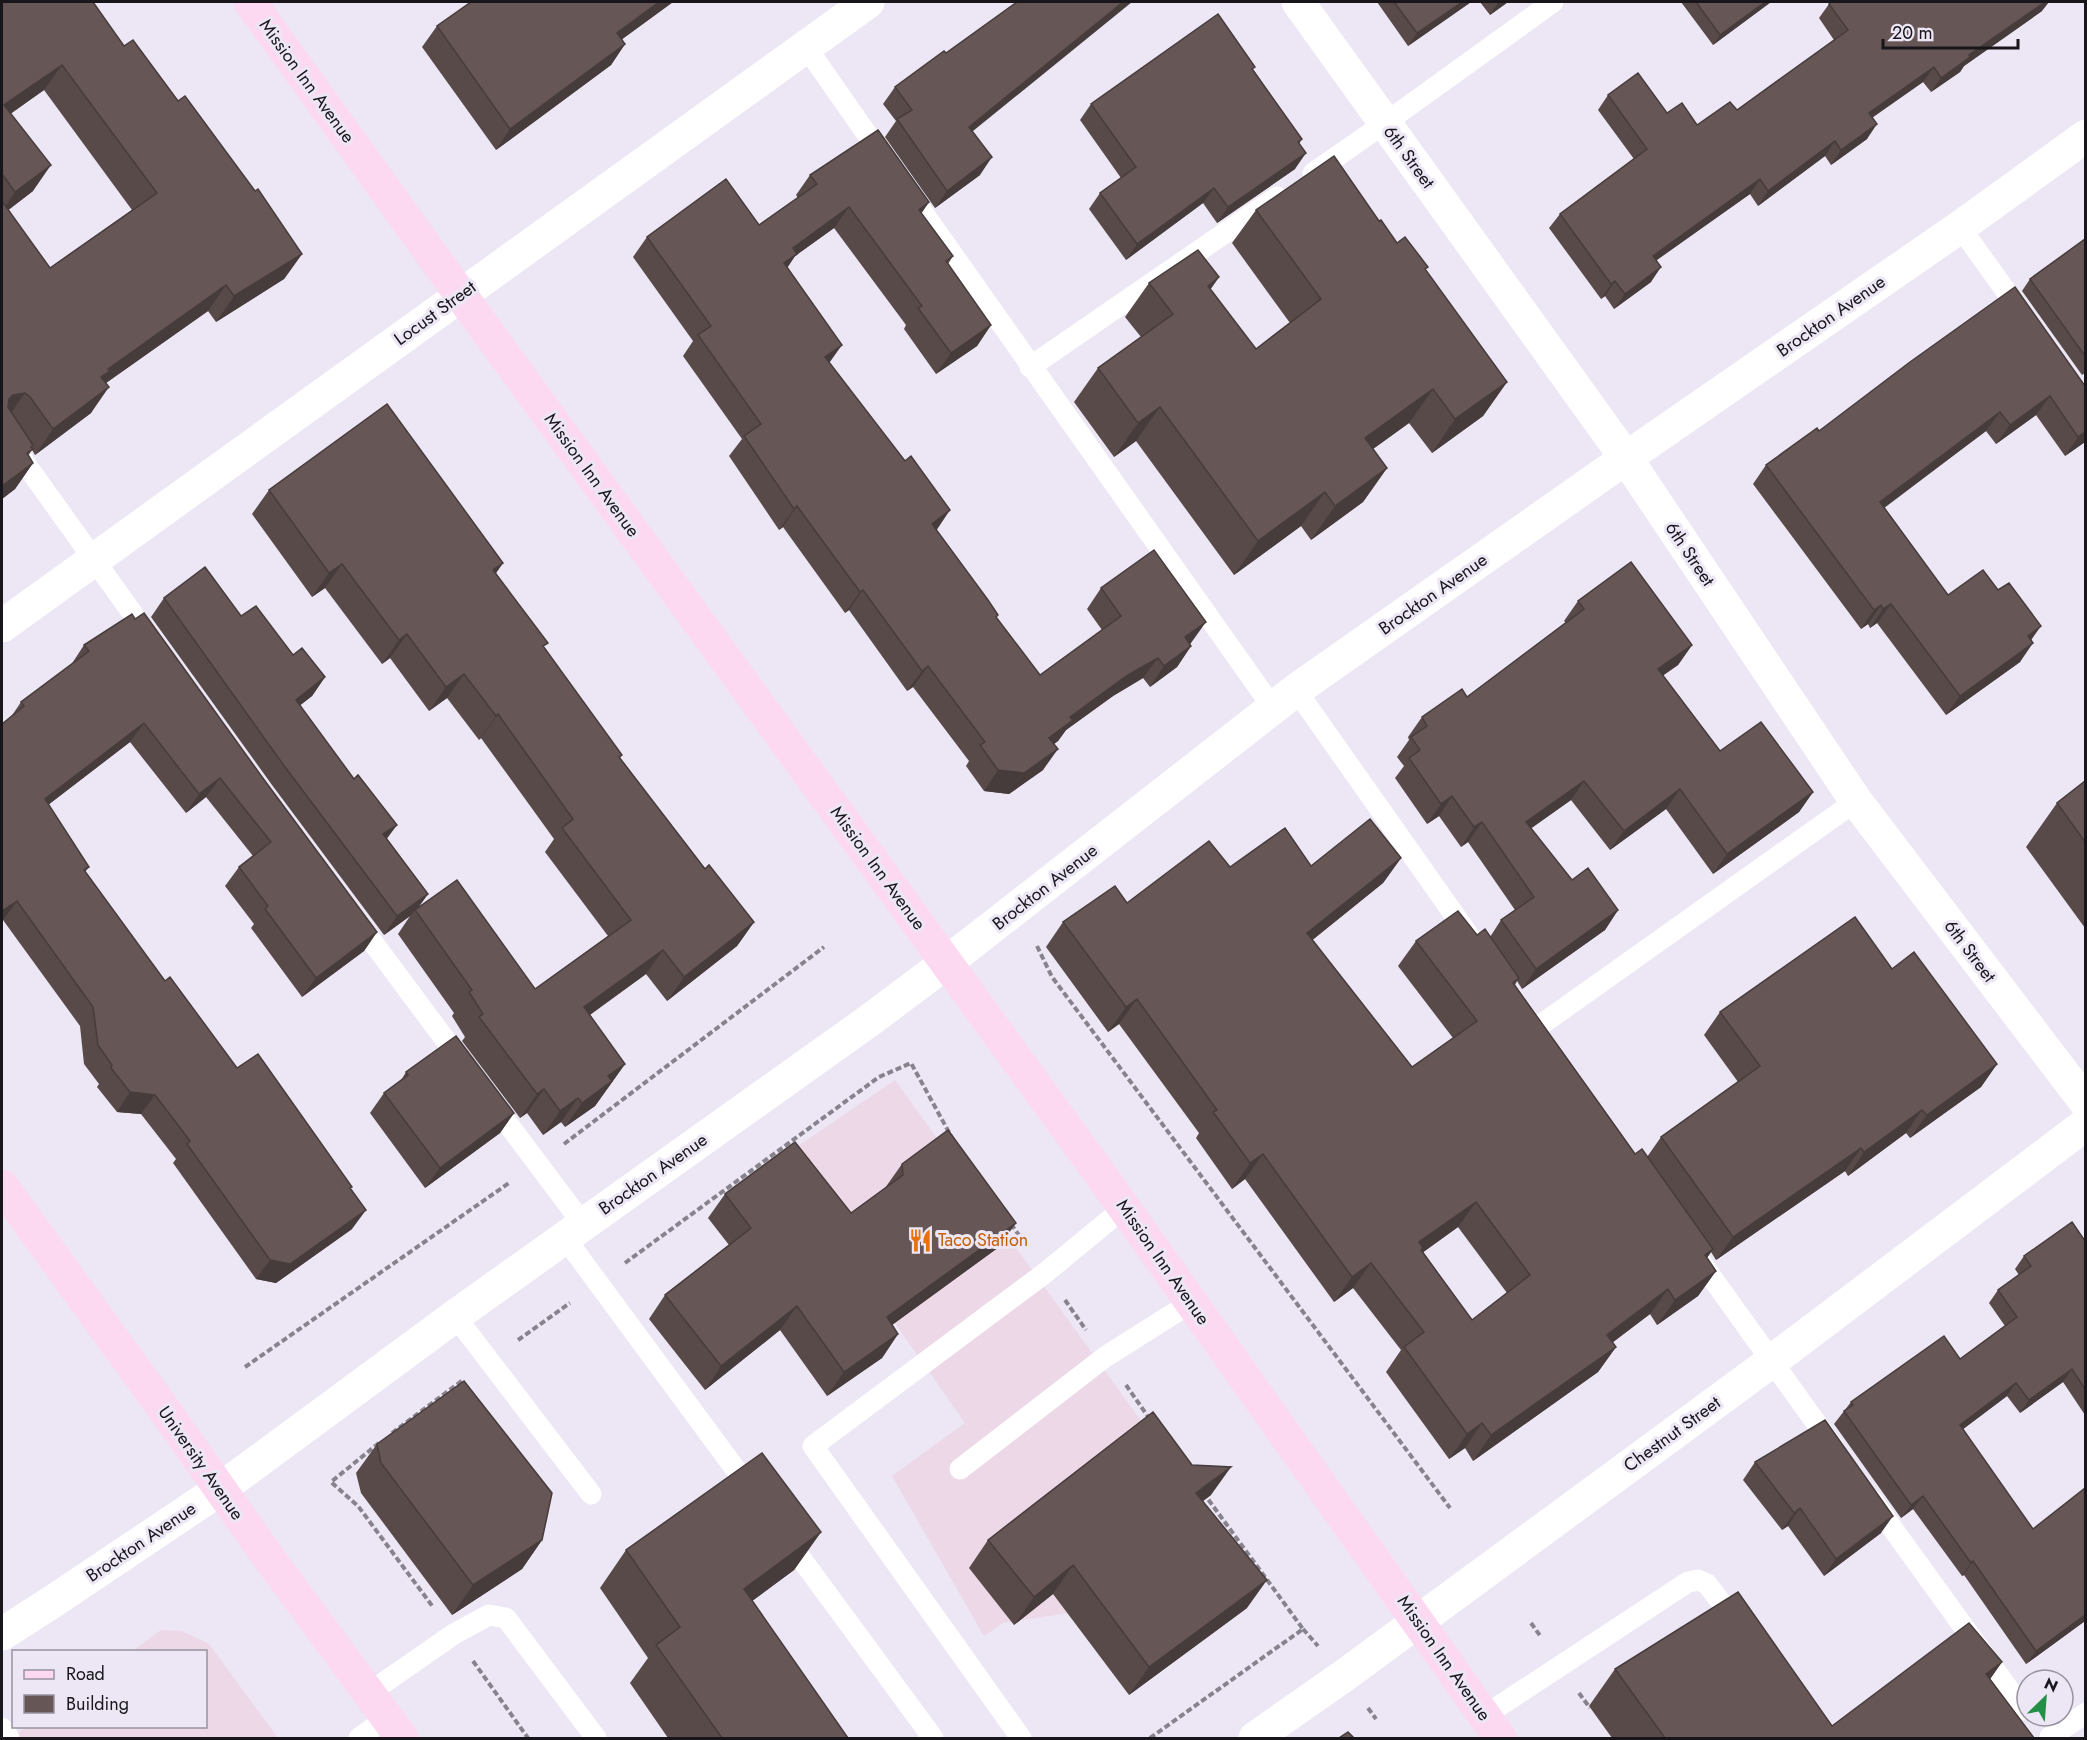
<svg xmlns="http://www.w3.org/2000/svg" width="2087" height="1740" font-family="Jost,sans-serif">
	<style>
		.commercial { fill: #edd8e7 }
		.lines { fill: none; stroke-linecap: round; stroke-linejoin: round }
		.path { stroke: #87838d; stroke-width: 4; stroke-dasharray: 6 3; stroke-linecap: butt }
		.service { stroke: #fff; stroke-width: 21 }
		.minor { stroke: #fff; stroke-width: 33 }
		.tertiary { stroke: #fff; stroke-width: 33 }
		.secondary { stroke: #fff; stroke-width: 33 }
		.primary { stroke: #fdd8f1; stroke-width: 33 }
		.wall { fill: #584a49; fill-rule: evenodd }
		.shaded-wall { fill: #473c3c }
		.building { fill: #665655; stroke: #473c3c; stroke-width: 1.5; fill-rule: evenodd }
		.labels { text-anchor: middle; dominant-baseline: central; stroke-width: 6; stroke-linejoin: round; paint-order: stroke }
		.street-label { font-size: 18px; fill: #18161b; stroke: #ece6f5 }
		.food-label { font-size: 18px; fill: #c56008; stroke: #ece6f5; text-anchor: start }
	</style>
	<rect width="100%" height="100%" fill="#ece6f5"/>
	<path class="commercial" d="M895 1080 1214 1522 1087 1610 1003 1623 984 1636 892 1476 965 1423 834 1236 795 1148Z
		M161 1630 182 1631 209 1644 278 1738H10L27 1727 206 1726V1652L132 1651Z"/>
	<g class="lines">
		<path class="path" d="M1037 946 1052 977 1450 1508
			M564 1144 824 947
			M1011 1224 1026 1245
			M625 1263 879 1077 911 1063 951 1136
			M1065 1300 1086 1330
			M518 1340 570 1303
			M245 1367 509 1183
			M1126 1385 1149 1418
			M392 1433 463 1380
			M379 1443 331 1482 358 1506 433 1607
			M1531 1623 1541 1637
			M1303 1629 1318 1646
			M473 1661 528 1738
			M1579 1693 1590 1708
			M1368 1708 1376 1719
			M1150 1738 1303 1629 1205 1495"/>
		<path class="service" d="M806 47 885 160
			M1313 173 1385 123 1553 2
			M907 190 1273 708
			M1960 227 2023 315
			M1030 367 1277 197
			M2 431 153 642
			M1296 690 1470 937
			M354 917 464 1065
			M1535 1029 1856 801
			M490 1100 583 1224
			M565 1238 753 1493
			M1695 1254 1834 1448
			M455 1316 591 1494
			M960 1469 1105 1357 1192 1302
			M1872 1500 2023 1709
			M786 1538 933 1738
			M369 1693 454 1634 489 1615 506 1618 596 1738
			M1484 1716 1688 1582 1698 1580 1707 1584 1739 1626
			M2 1728 9 1738
			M359 1738 387 1718
			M1021 1738 813 1446 1045 1273 1124 1208
			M2051 1738 2050 1737 2086 1713"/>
		<path class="minor" d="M1298 2 1626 458 1856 801 2086 1103
			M2 626 868 2
			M1255 1738 1345 1675 1772 1361 2086 1124"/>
		<path class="tertiary" d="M946 963 1296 690 1626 458 1960 227 2086 136"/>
		<path class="secondary" d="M2 1634 55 1600 219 1490 455 1316 870 1020 946 963"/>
		<path class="primary" d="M250 2 460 294 1108 1185 1500 1738
			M2 1186 168 1415 266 1554 402 1738"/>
	</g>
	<path class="wall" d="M2 2 124 46 178 101 255 191 302 254 284 279 216 322 208 311 106 383 91 413 35 455 32 450 28 456 33 463 15 489 2 499ZM44 90 132 210 50 268 8 210 33 191 11 113Z
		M673 2 622 39 625 44 611 65 496 150 422 47 437 26Z
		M1377 2H1471L1408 46Z
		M1480 2H1508L1490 15Z
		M1681 2H1771L1713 45Z
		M1829 4 2042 11 1964 66 1960 72 1931 92 1923 82 1872 118 1867 139 1831 165 1825 156 1758 206 1750 194 1656 260 1651 282 1614 309 1605 296 1601 299 1549 228 1560 214 1634 159 1598 110 1608 95 1667 113 1697 125 1737 110 1834 40 1819 18Z
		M1253 69 1302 139 1299 144 1295 169 1217 223 1203 203 1126 260 1089 209 1100 193 1121 178 1080 120 1091 104Z
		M895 87 972 131 980 175 935 208 885 137 896 121 883 104Z
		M810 175 929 202 921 213 953 256 948 264 991 325 977 346 936 374 904 329 906 325 834 228 795 256 787 268 830 363 936 530 998 615 996 618 1040 675 1102 630 1087 609 1101 588 1191 643 1190 644 1191 646 1177 667 1150 687 1143 678 1113 696 1066 730 1058 741 1054 744 1043 770 1009 794 984 791 966 766 969 761 913 687 907 691 849 610 845 613 783 527 779 530 729 456 742 439 683 356 693 341 633 257 647 237 759 225 798 198 796 195Z
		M1256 210 1379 221 1397 243 1428 267 1425 270 1507 382 1483 416 1432 453 1409 423 1373 449 1387 468 1363 502 1311 540 1301 526 1234 575 1136 441 1114 457 1074 402 1098 368 1141 337 1125 317 1149 283 1219 277 1210 290 1256 349 1290 323 1232 243Z
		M2085 239V373L2082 375 2022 291 2030 279Z
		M2085 386V442L2065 456 2036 415 1996 444 1986 431 1884 507 1948 595 2031 640 2020 662 1946 715 1877 623 1870 628 1868 624 1861 629 1753 484 1766 465 1819 431Z
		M269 490 503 563 496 573 544 648 622 755 620 758 705 869 754 922 737 946 667 1001 646 974 590 1015 625 1064 595 1106 565 1127 561 1122 543 1135 527 1113 520 1118 462 1041 465 1037 452 1016 454 1013 398 934 410 916 384 935 272 785 151 617 164 598 241 616 293 655 325 677 312 696 300 705 387 839 428 894 418 907 535 989 608 936 545 852 554 839 481 738 479 740 447 698 429 711 390 658 382 664 325 588 312 597 252 514Z
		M1578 601 1692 645 1678 665 1663 675 1720 751 1813 792 1799 812 1713 874 1666 809 1610 850 1571 800 1531 828 1572 880 1618 910 1605 930 1522 989 1517 981 1515 985 1635 1154 1647 1157 1661 1137 1738 1082 1704 1035 1720 1012 1892 969 1997 1064 1981 1087 1910 1138 1906 1133 1848 1176 1845 1171 1716 1260 1711 1252 1707 1258 1716 1271 1698 1296 1657 1325 1650 1314 1612 1343 1616 1347 1598 1372 1473 1461 1465 1448 1449 1459 1386 1372 1401 1350 1353 1288 1334 1302 1245 1179 1232 1189 1196 1138 1199 1133 1119 1024 1108 1032 1046 947 1063 922 1127 903 1230 867 1311 866 1401 858 1383 883 1312 940 1412 1067 1453 1038 1398 966 1416 941 1477 935 1490 937 1501 920 1515 910 1468 842 1461 847 1439 816 1427 824 1395 778 1404 766 1397 757 1409 740 1408 737 1422 717 1467 697 1566 623 1564 621ZM1458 1227 1507 1293 1472 1320 1423 1252Z
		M135 619 265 781 377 932 364 951 302 997 251 928 254 924 225 886 239 867 253 856 206 797 186 813 130 742 48 805 89 867 85 872 165 981 237 1068 350 1189 352 1229 276 1283 256 1279 173 1163 176 1159 141 1114 117 1112 97 1087 99 1084 84 1064 80 1026 3 920 11 717 21 702 71 665 84 645Z
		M2085 781V928L2026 847 2057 803Z
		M406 1072 514 1113 500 1133 425 1188 370 1113 384 1093 400 1082Z
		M902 1164 999 1247 892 1325 898 1334 882 1358 827 1396 780 1330 705 1390 649 1319 665 1295 729 1245 708 1218 725 1194 851 1213 885 1188Z
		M2085 1241V1415L2063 1382 2020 1413 2007 1396 1963 1429 2085 1621 2026 1664 1964 1575 1962 1576 1913 1509 1901 1518 1834 1424 1851 1402 1960 1359 2005 1326 1989 1303 1998 1290 2019 1275 2015 1269 2024 1256Z
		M377 1444 542 1540 522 1569 452 1615 361 1493 356 1473Z
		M1755 1462 1881 1533 1824 1576 1788 1526 1782 1530 1743 1480Z
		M1211 1495 1203 1501 1247 1608 1129 1695 1053 1594 1014 1625 969 1568 988 1540Z
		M821 1532 794 1570 752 1601 848 1738H668L630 1683 648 1658 600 1588 626 1550Z
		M2002 1662 1990 1679 2034 1738H1612L1589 1706 1615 1669 1832 1726Z"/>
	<path class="shaded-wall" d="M659 2H673L602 54 617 33Z
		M1123 2H1132L957 144 969 127Z
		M1462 2H1471L1408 46 1417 33Z
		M1500 2H1508L1490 15 1498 3Z
		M1765 2H1771L1713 45 1720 35Z
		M2045 2H2049L2042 11 1964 66 1960 72 1931 92 1941 78 1969 55Z
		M625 44 611 65 496 150 510 129Z
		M62 65 44 90 2 120 4 105Z
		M1934 67 1923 82 1858 127 1869 113Z
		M1877 124 1867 139 1831 165 1841 150Z
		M1835 141 1825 156 1758 206 1768 191Z
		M1306 153 1295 169 1217 223 1228 207Z
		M992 157 980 175 935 208 947 191Z
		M51 165 33 191 2 215V212L15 192Z
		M1760 179 1750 194 1643 270 1653 256Z
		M1214 188 1203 203 1126 260 1137 244Z
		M929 202 915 223 919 210Z
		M849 207 834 228 795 256 783 274 769 284 793 248Z
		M302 254 284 279 216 322 234 296Z
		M1661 267 1651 282 1614 309 1625 294Z
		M1219 277 1195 311 1208 286Z
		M1615 281 1605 296 1601 299 1611 284Z
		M226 285 208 311 96 390 83 403 108 369Z
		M991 325 977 346 936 374 951 353Z
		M842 345 827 366 825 357Z
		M1507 382 1483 416 1432 453 1455 419Z
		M109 387 91 413 35 455 53 429Z
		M1433 389 1409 423 1341 472 1365 438Z
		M25 393 7 419 9 399 13 395Z
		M2050 396 2036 415 1996 444 2010 425Z
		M1160 407 1136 441 1114 457 1138 423Z
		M2000 412 1986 431 1867 521 1880 502Z
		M2085 432V442L2065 456 2078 437Z
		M33 463 15 489 2 499V486Z
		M1387 468 1363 502 1311 540 1335 506Z
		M1325 492 1301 526 1234 575 1258 541Z
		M797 506 783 527 779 530 794 509Z
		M950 510 936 531 932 524Z
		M503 563 486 587 493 570Z
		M342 564 325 588 312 597 329 573Z
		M863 590 849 610 845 613 860 592Z
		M1891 604 1877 623 1870 628 1883 609Z
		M1881 605 1868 624 1861 629 1874 610Z
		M1206 622 1191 643 1171 658 1185 637Z
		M2041 626 2027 646 2028 636Z
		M407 634 390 658 382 664 399 640Z
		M2033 643 2020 662 1946 715 1960 696Z
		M1692 645 1678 665 1644 689 1658 669Z
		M1191 646 1177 667 1150 687 1164 666Z
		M1158 658 1143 678 1113 696 1066 730 1058 741 1035 758 1049 738 1070 717 1128 675Z
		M928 666 913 687 907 691 922 671Z
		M464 674 447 698 429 711 446 687Z
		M325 677 312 696 283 719 296 700Z
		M498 714 481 738 479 740 496 716Z
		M144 723 130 742 31 818 45 799Z
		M1058 749 1043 770 1009 794 984 791 998 770Z
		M220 778 206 797 186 813 199 794Z
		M1584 781 1571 800 1512 842 1526 822Z
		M1680 789 1666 809 1610 850 1624 831Z
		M1813 792 1799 812 1713 874 1727 854Z
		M1452 796 1439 816 1427 824 1441 804Z
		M1482 822 1468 842 1461 847 1474 827Z
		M397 825 383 844V834Z
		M1401 858 1383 883 1289 959 1307 933Z
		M428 894 416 911 415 910 410 916 384 935 397 916Z
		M17 901 3 920 2 921V911Z
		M1618 910 1605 930 1522 989 1536 969Z
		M754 922 737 946 667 1001 684 977Z
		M377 932 364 951 302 997 316 978Z
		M663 950 646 974 567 1031 584 1007Z
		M1137 999 1119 1024 1108 1032 1126 1007Z
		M625 1064 595 1106 565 1127 582 1103 608 1076Z
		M1997 1064 1981 1087 1910 1138 1927 1115Z
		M544 1089 527 1113 520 1118 537 1094Z
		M130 1092 155 1095 141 1114 117 1112Z
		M578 1098 561 1122 543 1135 560 1111Z
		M1922 1110 1906 1133 1848 1176 1864 1152Z
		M514 1113 500 1133 425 1188 440 1168Z
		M1861 1148 1845 1171 1716 1260 1733 1237Z
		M1263 1154 1245 1179 1232 1189 1250 1163Z
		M1476 1202 1458 1227 1418 1256 1419 1242Z
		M366 1210 352 1229 276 1283 256 1279 270 1260Z
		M1016 1223 999 1247 870 1341 887 1317Z
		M1713 1249 1695 1275 1705 1255Z
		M1371 1263 1353 1288 1334 1302 1352 1277Z
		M1716 1271 1698 1296 1657 1325 1675 1300Z
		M1668 1289 1650 1314 1589 1360 1607 1335Z
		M797 1306 780 1330 705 1390 721 1366Z
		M898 1334 882 1358 827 1396 844 1372Z
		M1616 1347 1598 1372 1473 1461 1491 1435Z
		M2072 1369 2063 1382 2020 1413 2029 1400Z
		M2016 1383 2007 1396 1950 1439 1960 1425Z
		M1482 1423 1465 1448 1449 1459 1467 1434Z
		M1231 1467 1211 1495 1176 1521 1196 1493Z
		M1923 1496 1913 1509 1901 1518 1911 1505Z
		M1800 1508 1788 1526 1782 1530 1794 1513Z
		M1893 1516 1881 1533 1824 1576 1836 1559Z
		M821 1532 794 1570 717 1627 744 1589Z
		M542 1540 522 1569 452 1615 473 1585Z
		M1973 1561 1964 1575 1962 1576 1971 1563Z
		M1073 1565 1053 1594 1014 1625 1034 1597Z
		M1267 1580 1247 1608 1129 1695 1149 1667Z
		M2085 1615V1621L2026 1664 2036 1651Z
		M2002 1662 1976 1699 1986 1674Z"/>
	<path class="building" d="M2 2H93L124 46 133 40 178 101 185 96 255 191 258 189 302 254 234 296 226 285 108 369 110 371 101 377 109 387 53 429 30 397 25 393 13 395 9 399 8 407 33 445 31 447 33 449 27 453 33 463 2 486V201L50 268 157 193 62 65 4 105 51 165 15 192 2 174Z
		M471 2H659L617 33 625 44 510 129 437 26Z
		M1017 2H1123L969 127 992 157 947 191 897 119 912 110 895 87 944 51 946 53Z
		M1394 2H1462L1417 33Z
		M1696 2H1765L1720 35Z
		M1832 2H2045L1969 55 1970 57 1941 78 1934 67 1869 113 1877 124 1841 150 1835 141 1768 191 1760 179 1653 256 1661 267 1625 294 1615 281 1611 284 1560 214 1647 149 1608 95 1638 73 1667 113 1682 103 1697 125 1730 102 1737 110 1848 30 1829 4Z
		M1218 14 1255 67 1252 69 1302 139 1298 142 1306 153 1228 207 1214 188 1137 244 1100 193 1136 167 1091 104Z
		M878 130 929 202 919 210 953 256 946 261 991 325 951 353 918 308 922 306 849 207 793 248 797 254 784 263 842 345 825 357 905 461 911 456 950 510 932 524 988 600 998 615 996 617 1040 675 1121 616 1101 588 1154 550 1206 622 1185 637 1191 646 1164 666 1158 658 1128 675 1070 717 1073 720 1049 738 1058 749 1024 773 998 770 980 745 985 742 928 666 922 671 863 590 860 592 797 506 794 509 744 436 761 424 698 335 711 326 647 237 726 179 759 225 817 184 810 175Z
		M1334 156 1379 221 1381 220 1397 243 1405 237 1428 267 1425 269 1507 382 1455 419 1433 389 1365 438 1387 468 1335 506 1325 492 1258 541 1160 407 1138 423 1098 368 1173 314 1149 283 1198 250 1219 277 1208 286 1256 349 1321 299 1256 210Z
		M2085 239V356L2030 279Z
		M2015 287 2085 386V432L2078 437 2050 396 2010 425 2000 412 1880 502 1948 595 1983 570 1998 590 2009 583 2041 626 2028 636 2033 643 1960 696 1891 604 1883 609 1881 605 1874 610 1766 465 1817 428 1819 431 1910 362Z
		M387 404 503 563 493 570 548 643 543 646 622 755 619 757 705 869 709 865 754 922 684 977 663 950 584 1007 625 1064 608 1076 612 1081 582 1103 578 1098 560 1111 544 1089 537 1094 479 1017 483 1014 469 992 472 990 415 910 457 880 535 989 631 920 562 828 573 819 498 714 496 716 464 674 446 687 407 634 399 640 342 564 329 573 269 490Z
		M1631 562 1692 645 1658 669 1720 751 1761 722 1813 792 1727 854 1680 789 1624 831 1584 781 1526 822 1572 880 1588 868 1618 910 1536 969 1501 920 1534 897 1482 822 1474 827 1452 796 1441 804 1409 758 1420 750 1411 737 1427 726 1422 717 1462 689 1467 697 1584 609 1578 601Z
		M205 567 241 616 256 606 293 655 302 648 325 677 296 700 354 779 358 775 397 825 383 834 428 894 397 916 285 767 164 598Z
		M144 613 265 781 377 932 316 978 265 909 268 906 239 867 271 842 220 778 199 794 144 723 45 799 89 867 84 870 165 981 170 977 237 1068 258 1054 352 1187 350 1188 366 1210 290 1264 270 1260 187 1144 190 1141 155 1095 130 1092 111 1068 112 1065 98 1045 93 1007 17 901 2 911V724L24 706 21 702 89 651 84 645 132 614 135 619Z
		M2085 781V842L2057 803Z
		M1370 819 1401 858 1307 933 1412 1067 1477 1021 1416 941 1458 911 1477 935 1485 929 1519 978 1513 983 1613 1123 1635 1154 1642 1149 1713 1249 1705 1255 1716 1271 1675 1300 1668 1289 1607 1335 1616 1347 1491 1435 1482 1423 1467 1434 1404 1347 1424 1332 1371 1263 1352 1277 1263 1154 1250 1163 1213 1112 1217 1110 1137 999 1126 1007 1063 922 1115 886 1127 903 1209 841 1230 867 1285 828 1311 866ZM1476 1202 1530 1275 1472 1320 1421 1250 1423 1248 1419 1242Z
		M1855 917 1892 969 1914 952 1997 1064 1927 1115 1922 1110 1864 1152 1861 1148 1733 1237 1661 1137 1760 1066 1720 1012Z
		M456 1036 514 1113 440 1168 384 1093 408 1075 406 1072Z
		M948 1130 1016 1223 887 1317 898 1334 844 1372 797 1306 721 1366 665 1295 751 1228 725 1194 795 1142 851 1213 903 1175 902 1164Z
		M2072 1222 2085 1241V1389L2072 1369 2029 1400 2016 1383 1960 1425 2033 1529 2085 1488V1615L2036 1651 1973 1561 1971 1563 1923 1496 1911 1505 1844 1411 1853 1405 1851 1402 1944 1336 1960 1359 2017 1317 1998 1290 2031 1266 2024 1256Z
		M464 1381 552 1493 542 1540 473 1585 381 1463 377 1444Z
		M1153 1412 1192 1465 1231 1467 1196 1493 1267 1580 1149 1667 1073 1565 1034 1597 988 1540Z
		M1825 1420 1893 1516 1836 1559 1800 1508 1794 1513 1755 1462Z
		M762 1453 821 1532 744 1589 848 1738H722L656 1645 680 1627 626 1550Z
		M1738 1592 1832 1726 1969 1623 2002 1662 1986 1674 2034 1738H1665L1615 1669Z
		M1348 1732 1354 1738H1339Z"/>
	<defs>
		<symbol id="restaurant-bare" viewBox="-9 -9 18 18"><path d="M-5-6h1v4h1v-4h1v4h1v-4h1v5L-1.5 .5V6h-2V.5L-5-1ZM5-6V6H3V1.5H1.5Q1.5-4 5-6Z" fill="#e8710a" stroke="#ece6f5" stroke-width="2.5" paint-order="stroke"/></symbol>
	</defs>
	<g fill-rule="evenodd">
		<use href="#restaurant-bare" x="904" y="1224" width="33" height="33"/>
	</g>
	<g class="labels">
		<g class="street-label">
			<text transform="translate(307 81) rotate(54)">Mission Inn Avenue</text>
			<text transform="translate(1409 157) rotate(54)">6th Street</text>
			<text transform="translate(435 313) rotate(-36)">Locust Street</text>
			<text transform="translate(1831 316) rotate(-35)">Brockton Avenue</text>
			<text transform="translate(592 475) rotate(54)">Mission Inn Avenue</text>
			<text transform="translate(1690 554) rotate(56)">6th Street</text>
			<text transform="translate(1433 594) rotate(-35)">Brockton Avenue</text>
			<text transform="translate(878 868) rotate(54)">Mission Inn Avenue</text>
			<text transform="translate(1045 887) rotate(-38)">Brockton Avenue</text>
			<text transform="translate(1970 951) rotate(53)">6th Street</text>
			<text transform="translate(653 1174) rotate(-35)">Brockton Avenue</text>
			<text transform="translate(1163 1262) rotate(55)">Mission Inn Avenue</text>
			<text transform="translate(1672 1434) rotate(-36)">Chestnut Street</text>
			<text transform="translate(201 1463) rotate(55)">University Avenue</text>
			<text transform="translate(141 1542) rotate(-34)">Brockton Avenue</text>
			<text transform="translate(1444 1658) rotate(55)">Mission Inn Avenue</text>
		</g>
		<g class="food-label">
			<text x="938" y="1240">Taco Station</text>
		</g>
	</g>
	<rect width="2087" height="1740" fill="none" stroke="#18161b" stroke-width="6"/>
	<rect x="12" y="1650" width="195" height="78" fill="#ece6f5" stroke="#97939e" stroke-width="1.5"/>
	<rect x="24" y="1670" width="30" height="9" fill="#fdd8f1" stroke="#97939e" stroke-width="1.5"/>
	<text x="66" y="1680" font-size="18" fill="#18161b">Road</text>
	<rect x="24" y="1695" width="30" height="18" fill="#665655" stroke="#97939e" stroke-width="1.5"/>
	<text x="66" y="1710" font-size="18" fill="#18161b">Building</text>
	<g transform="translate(2045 1698) rotate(25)"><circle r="28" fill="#ece6f5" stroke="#97939e" stroke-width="1.5"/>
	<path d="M0-4.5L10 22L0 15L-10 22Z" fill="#258f47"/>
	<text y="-9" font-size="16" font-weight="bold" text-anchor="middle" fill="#18161b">N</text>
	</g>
	<path d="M1883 39v9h135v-9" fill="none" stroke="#18161b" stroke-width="3"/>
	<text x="1892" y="39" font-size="18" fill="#18161b" stroke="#ece6f5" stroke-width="4.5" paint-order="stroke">20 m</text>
</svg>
